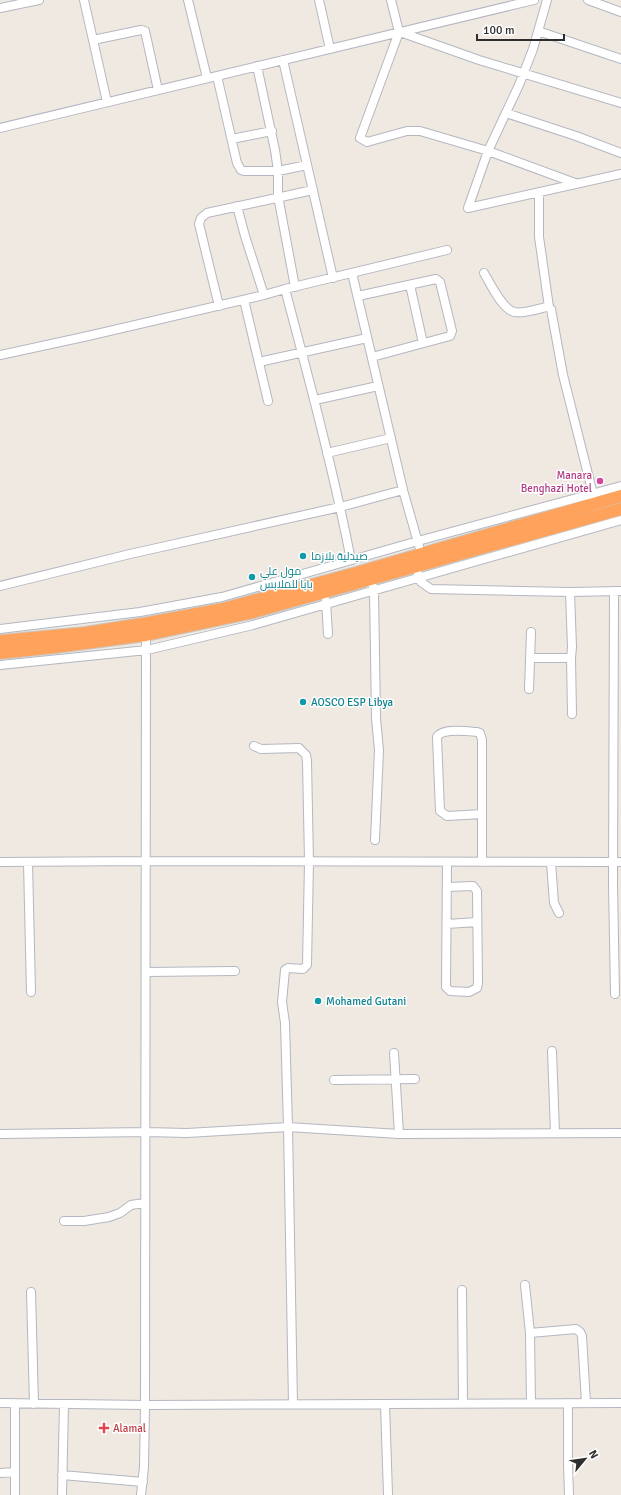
<svg xmlns="http://www.w3.org/2000/svg" width="621" height="1495" font-family="Signika,Cairo,sans-serif">
	<style>
		.lines { fill: none; stroke-linecap: round; stroke-linejoin: round }
		.minor-casing { stroke: #b4b7c1; stroke-width: 10 }
		.highway-casing { stroke: #c9c9c9; stroke-width: 14 }
		.minor { stroke: #fff; stroke-width: 8 }
		.highway { stroke: #ffa35c; stroke-width: 12 }
		.hotel-dot { fill: #d1479c; stroke: #fff; stroke-width: 1.5 }
		.culture-dot { fill: #0f9aa8; stroke: #fff; stroke-width: 1.5 }
		.health-dot { fill: #e0444e; stroke: #fff; stroke-width: 1.5 }
		.labels { text-anchor: middle; dominant-baseline: central; stroke-width: 3; stroke-linejoin: round; paint-order: stroke }
		.hotel-label { font-size: 11px; fill: #b23c85; stroke: #fff; text-anchor: end }
		.culture-label { font-size: 11px; fill: #0d838f; stroke: #fff; text-anchor: start }
		.health-label { font-size: 11px; fill: #be3a42; stroke: #fff; text-anchor: start }
	</style>
	<rect width="100%" height="100%" fill="#efe9e1"/>
	<g class="lines">
		<defs>
			<path id="minor" d="M84 0 107 102
				M188 0 207 78
				M319 0 330 49
				M391 0 399 32 360 138 367 142 407 131H420L488 151 575 183
				M588 0 621 12
				M0 8 39 0
				M538 31 621 59
				M400 32 479 60 621 103
				M93 40 141 30 145 31 158 90
				M283 60 333 278
				M257 66 275 150 278 171V196L295 287
				M217 76 237 163 241 170 244 171H278L307 165
				M506 113 576 136 621 153
				M0 128 534 0
				M232 139 272 131
				M539 192V237L549 307
				M237 206 245 236 264 295
				M468 208 488 151 519 85 533 49 547 0
				M468 208 621 174
				M352 273 403 490 419 546
				M484 273C490 283 502 309 514 312 522 314 538 309 546 307H549L551 309 563 375 594 498
				M410 285 423 343
				M285 289C309 379 333 469 351 560
				M358 296 436 279 440 282 452 331 450 336 372 357
				M244 300 268 401
				M219 306 199 224 201 218 207 213 313 190
				M0 355 88 336 264 295 285 289 447 250
				M259 362 367 338
				M315 400 378 386
				M327 453 391 438
				M418 574 421 582 431 589 570 592 621 591
				M371 580 374 591 376 718 379 750 375 840
				M0 586 130 554 340 507 403 490
				M614 591 613 885 615 994
				M326 601 328 634
				M0 629 140 612 222 597 418 541 621 486
				M531 658H571L572 647 570 592
				M571 658 572 714
				M0 665 147 650 253 625 621 520
				M529 689 531 632
				M254 746 261 749 299 748 306 755 307 761 309 862 307 965 303 969 288 968 285 970 282 1002 285 1023 288 1127 293 1404
				M482 814 447 816 440 811 437 737C442 728 467 731 477 732L480 733 482 740V862
				M0 862 146 861 621 862
				M551 862 554 903 559 913
				M28 863 31 992
				M447 887 473 886 477 891 478 983 477 988 469 992 450 991 446 987 447 862
				M447 924 477 922
				M146 972 235 971
				M552 1051 555 1133
				M394 1053 399 1134
				M334 1080 415 1079
				M0 1134 146 1132 187 1133 288 1127 399 1134 621 1133
				M64 1221H84L109 1217 120 1213 131 1205 144 1203
				M525 1285 530 1333 531 1403
				M462 1290 463 1403
				M31 1292 34 1404
				M530 1333 576 1329 580 1332 582 1336 586 1403
				M0 1403 145 1405 621 1403
				M568 1403V1464L569 1495
				M385 1405 388 1494
				M0 1473 15 1472
				M62 1475 143 1482
				M15 1495V1403
				M62 1495 64 1404
				M141 1495 144 1467 145 1405 146 635"/>
			<path id="highway" d="M0 641 85 633 148 623 223 609 356 573 621 496
				M0 653 56 647 146 635 250 613 621 509"/>
		</defs>
		<use href="#minor" class="minor-casing"/>
		<use href="#highway" class="highway-casing"/>
		<use href="#minor" class="minor"/>
		<use href="#highway" class="highway"/>
	</g>
	<circle class="hotel-dot" cx="600" cy="481" r="4"/>
	<g class="culture-dot">
		<circle cx="303" cy="556" r="4"/>
		<circle cx="252" cy="577" r="4"/>
		<circle cx="303" cy="702" r="4"/>
		<circle cx="318" cy="1001" r="4"/>
	</g>
	<path class="health-dot" d="M102 1422h4v4h4v4h-4v4h-4v-4h-4v-4h4z"/>
	<g class="labels">
		<g class="hotel-label">
			<text x="592" y="475">Manara<tspan x="592" dy="13">Benghazi Hotel</tspan></text>
		</g>
		<g class="culture-label">
			<text x="311" y="556">صيدلية بلازما</text>
			<text x="260" y="571">مول علي<tspan x="260" dy="13">بابا للملابس</tspan></text>
			<text x="311" y="702">AOSCO ESP Libya</text>
			<text x="326" y="1001">Mohamed Gutani</text>
		</g>
		<g class="health-label">
			<text x="113" y="1428">Alamal</text>
		</g>
	</g>
	<g transform="translate(585 1459) rotate(61)" stroke="#ffffff" stroke-width="3" paint-order="stroke">
	<path d="M0-3L7 15L0 10L-7 15Z" fill="#2e2e2e"/>
	<text y="-6" font-size="11" font-weight="bold" text-anchor="middle" fill="#2e2e2e">N</text>
	</g>
	<path d="M477 34v6h87v-6" fill="none" stroke="#2e2e2e" stroke-width="2"/>
	<text x="483" y="34" font-size="12" fill="#2e2e2e" stroke="#ffffff" stroke-width="3" paint-order="stroke">100 m</text>
</svg>
